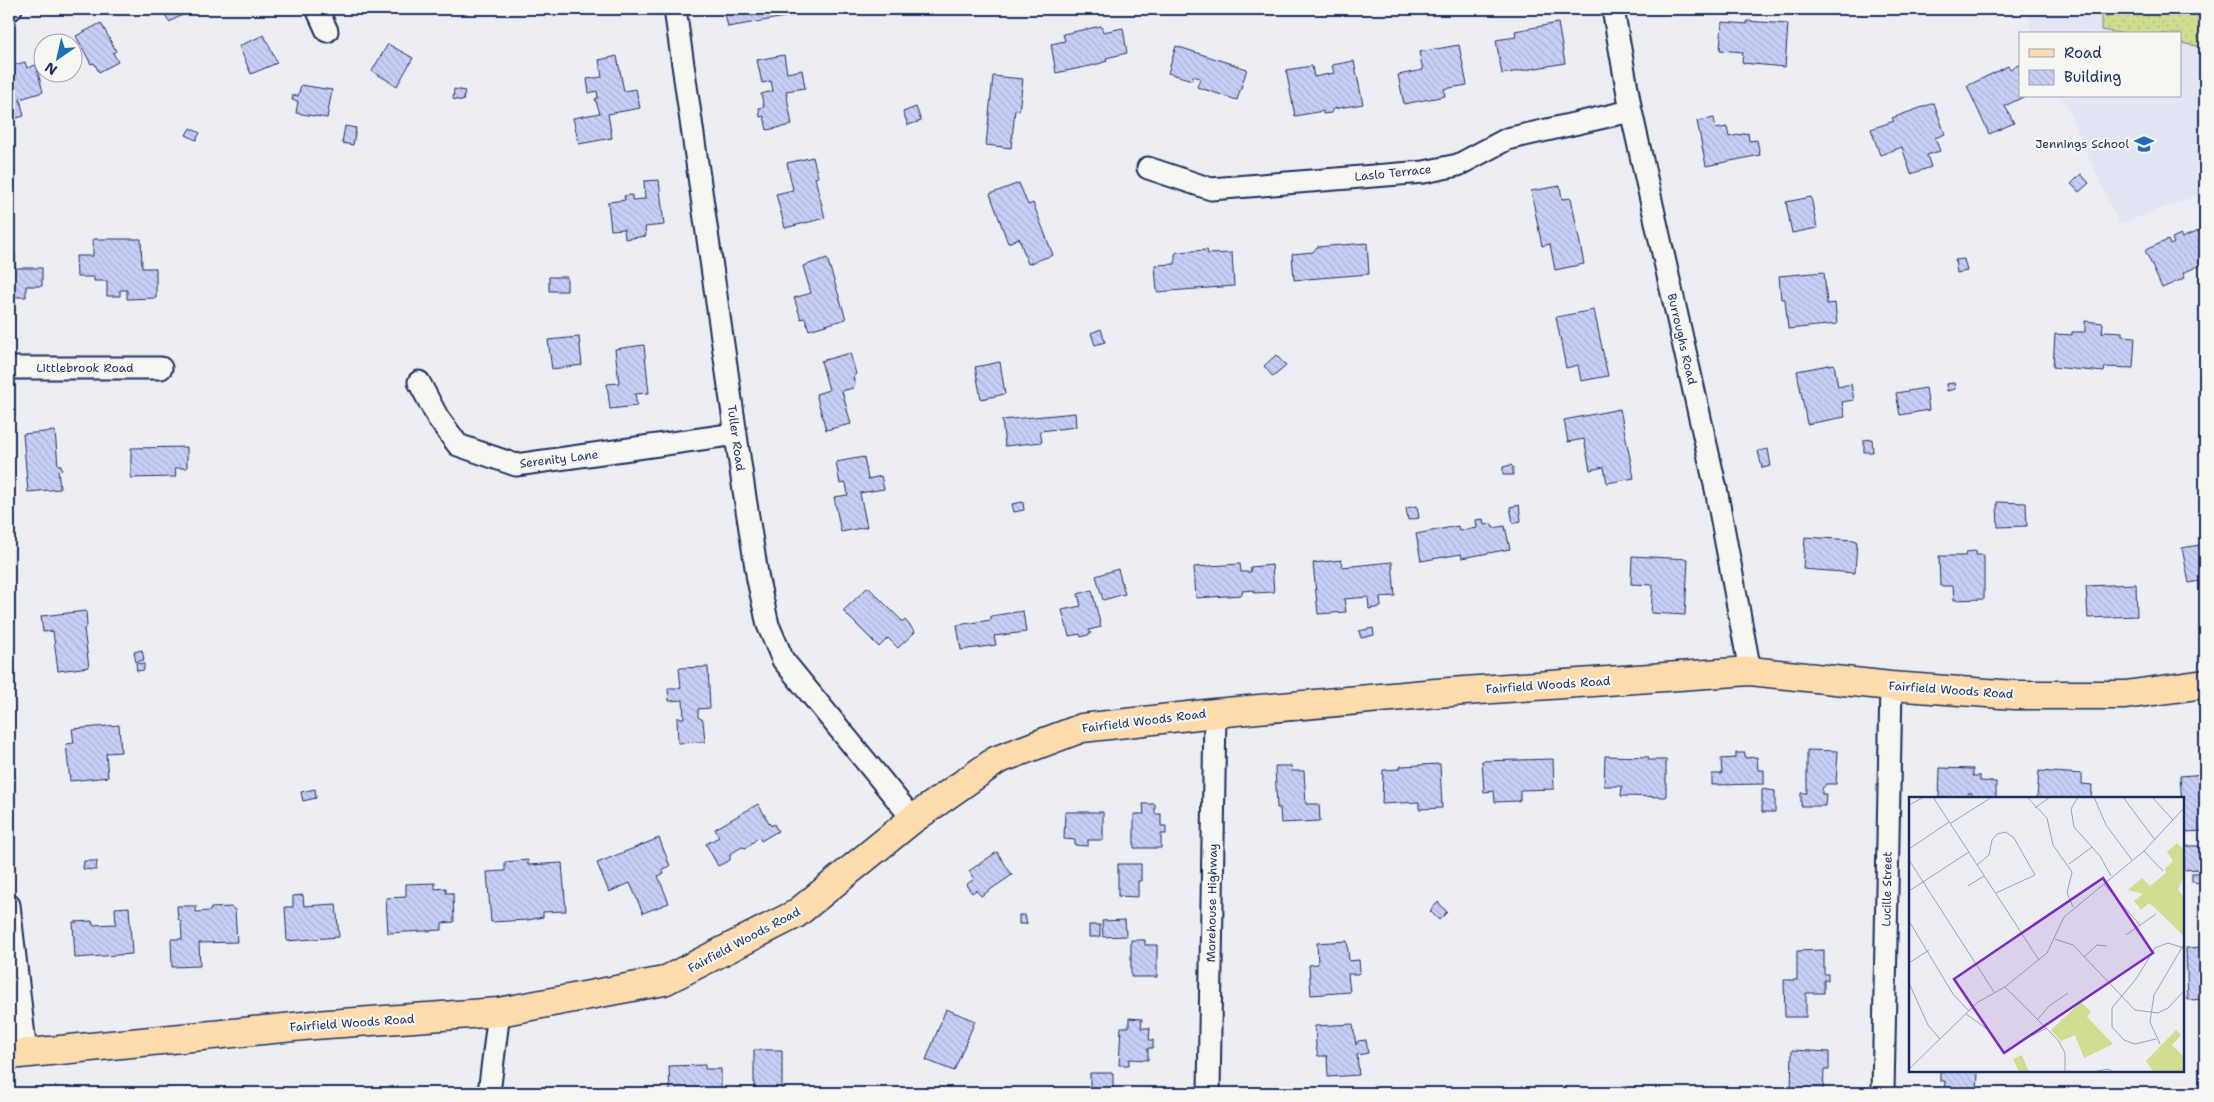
<svg xmlns="http://www.w3.org/2000/svg" width="2214" height="1102" font-family="'Shantell Sans',sans-serif">
	<style>
		.built { fill: #e2e5f4 }
		.park { fill: url(#park-dots); stroke: #758677 }
		.building { fill: url(#building-back-hatch); stroke: #1b2f5e }
		.lines { fill: none; stroke-linecap: round; stroke-linejoin: round }
		.minor-casing { stroke: #1b2f5e; stroke-width: 25 }
		.major-casing { stroke: #1b2f5e; stroke-width: 31 }
		.minor { stroke: #f6f6f2; stroke-width: 21 }
		.major { stroke: #fddbac; stroke-width: 28 }
		.labels { text-anchor: middle; dominant-baseline: central; stroke-width: 4.5; stroke-linejoin: round; paint-order: stroke }
		.poi-label { font-size: 12px; fill: #1b2f5e; stroke: #f6f6f2; text-anchor: end }
		.street-label { font-size: 12px; fill: #1b2f5e; stroke: #f6f6f2 }
		.inset-road { fill: none; stroke: #99a2b7; stroke-width: 1 }
		.view { fill: #7b2cbf; fill-opacity: 0.15; stroke: #7b2cbf; stroke-width: 2.5 }
		.inset-edge { fill: none; stroke: #1b2f5e; stroke-width: 2.5 }
	</style>
	<defs>
		<pattern id="park-dots" width="8" height="8" patternUnits="userSpaceOnUse" patternTransform="scale(1.25)"><rect width="8" height="8" fill="#cfdd90"/><path d="M2 2h.1M6 6h.1" fill="none" stroke="#b1be7f" stroke-width="1.8" stroke-linecap="round"/></pattern>
		<pattern id="building-back-hatch" width="6" height="6" patternUnits="userSpaceOnUse" patternTransform="scale(1.25)"><rect width="6" height="6" fill="#c9d0f8"/><path d="M-1 5l2 2M0 0l6 6M5-1l2 2" fill="none" stroke="#acb3d7"/></pattern>
	</defs>
	<rect width="100%" height="100%" fill="#edeef3"/>
	<filter id="ink" filterUnits="userSpaceOnUse"><feTurbulence type="fractalNoise" baseFrequency=".02" numOctaves="2"/><feDisplacementMap in="SourceGraphic" scale="10" xChannelSelector="R" yChannelSelector="G"/><feConvolveMatrix kernelMatrix="1 2 1 2 8 2 1 2 1" color-interpolation-filters="sRGB"/></filter>
	<g filter="url(#ink)">
		<path class="built" d="M2028 9H2205V193L2119 224 2062 96H2180V34H2033L2030 26Z"/>
		<path class="park" d="M2101 9H2205L2203 47 2180 43V34H2126L2101 30Z"/>
		<path class="building" d="M162 9H194L169 22Z
			M583 9H608V10L583 12Z
			M724 9H795L796 15 728 27Z
			M1747 21 1788 24 1785 67 1742 63 1743 52 1720 50 1722 22 1747 24Z
			M101 23 116 51 113 53 118 62 99 72 94 63 91 64 76 36Z
			M1558 23 1565 63 1502 74 1496 40 1516 37 1515 31Z
			M1101 26 1103 32 1123 28 1127 53 1106 58 1107 61 1095 65 1056 73 1051 44 1065 41 1063 34Z
			M264 35 277 63 251 74 239 46Z
			M388 44 413 58 397 86 372 71Z
			M1459 45 1467 85 1444 89 1445 96 1404 104 1398 75 1423 70 1419 52Z
			M1176 46 1247 69 1237 100 1197 87 1200 78 1193 76 1192 80 1168 73Z
			M784 55 787 73 802 70 805 88 786 91 792 125 767 130 764 116 760 117 759 108 764 107 761 94 773 91 771 81 762 83 757 60Z
			M617 56 624 91 636 89 640 108 608 114 612 138 579 144 573 118 600 113 595 99 598 98 597 91 589 93 587 79 602 77 599 60Z
			M1354 61 1363 104 1333 109 1331 113 1323 114V111L1295 116 1286 70 1312 66 1314 77 1334 73 1332 65Z
			M25 62 27 68 36 65 43 92 20 99 24 116 9 120V94L10 93 9 73 13 72 11 66Z
			M2020 64V96H2025L2005 106 2014 123 1989 134 1967 86 2008 66 2010 69Z
			M993 76 1023 79 1019 111 1015 110 1011 148 986 145Z
			M301 85 332 90 327 118 296 113 298 101 292 100 293 95 298 96Z
			M454 89 465 91 463 101 453 99Z
			M1934 103 1945 134 1935 138 1940 151 1927 155 1931 167 1911 174 1902 147 1880 155 1871 129 1894 121 1892 118Z
			M916 107 921 121 908 125 903 112Z
			M1714 118 1716 129 1727 127 1729 137 1748 133 1749 141 1757 140 1760 155 1706 166 1697 121Z
			M345 126 356 128 353 145 342 143Z
			M190 128 200 133 196 140 186 135Z
			M813 157 818 177 815 178 825 218 785 228 776 194 793 190 787 163Z
			M2081 174 2089 183 2079 192 2071 184Z
			M659 180 664 225 645 227 646 236 625 239 624 229 611 230 608 202 625 200 624 196 632 195V200L645 199 644 181Z
			M1019 183 1028 205 1033 203 1053 255 1028 264 1019 238 1008 243 990 194Z
			M1560 186 1562 199 1571 198 1584 264 1555 270 1550 244 1542 246 1531 191Z
			M1811 197 1817 228 1792 233 1786 202Z
			M2205 228V263L2183 273 2185 278 2162 288 2145 250 2168 240 2170 245 2174 243 2172 239 2181 235 2182 238Z
			M93 239H141L142 268H156V298L127 299V290H120V296H107V281H94V277H77L76 256H93Z
			M1367 243 1369 274 1294 280 1292 254 1313 252 1317 247Z
			M1207 250 1208 254 1232 253 1234 286 1157 292 1155 265 1175 264V254L1177 252Z
			M9 253H15V268H42V286H26V297H9Z
			M827 258 846 319 809 330 805 318 801 319 794 298 811 293 803 266Z
			M1964 259 1967 271 1957 273 1955 260Z
			M1824 272 1827 304 1835 303 1837 324 1788 329 1785 299H1781L1779 276Z
			M549 277H567V291H549Z
			M1594 310 1608 376 1581 381 1578 365 1566 368 1556 317Z
			M2085 321 2103 323 2102 334 2106 331 2122 332V336L2135 337 2133 368 2105 367 2104 372 2053 367 2055 334 2072 335V332H2085Z
			M1101 329 1105 342 1095 345 1091 333Z
			M579 337 582 365 552 369 548 340Z
			M644 345 649 393 635 394 637 406 610 409 607 384 619 383 615 349Z
			M850 353 856 374 853 377 855 384 853 388 842 391 851 424 826 430 816 394 829 390 821 361Z
			M1276 355 1286 366 1273 377 1264 366Z
			M1000 362 1005 394 981 399 975 367Z
			M1834 364 1838 387 1851 384 1854 400 1842 402 1845 417 1807 424 1797 371Z
			M1954 383 1955 389 1947 391 1946 384Z
			M1926 388 1929 410 1900 415 1896 393Z
			M1620 409 1634 478 1607 483 1604 467 1590 470 1584 439 1568 442 1564 420Z
			M1075 413 1076 427 1040 431 1042 442 1005 446 1002 420Z
			M55 431 58 465H61L62 470 58 471 60 489 28 492 23 434Z
			M1872 439 1873 452H1864V440Z
			M187 447V468H175L176 476 174 477 131 478V448Z
			M1768 449 1771 466 1762 468 1758 451Z
			M864 457 868 479 881 476 884 489 860 493 867 527 841 532 834 497 848 495 846 483 840 484 836 462Z
			M1511 465 1513 467V475H1503V467Z
			M1023 502 1024 510 1014 512 1012 504Z
			M1997 502 2026 503 2027 526 1998 527Z
			M1519 505 1521 521 1513 523 1510 507Z
			M1417 506 1419 518 1408 520 1406 508Z
			M1483 519 1484 525 1492 524 1493 528 1505 526 1510 549 1462 558 1461 554 1421 561 1416 534 1458 526 1459 531 1477 528 1476 520Z
			M1805 537 1854 540 1857 542 1855 573 1803 569Z
			M2205 544V580L2189 583 2182 548Z
			M1976 551V555H1984V599L1954 600 1953 586H1940L1939 556H1965L1966 552Z
			M1632 556 1688 559 1685 615 1651 613 1653 585 1631 584Z
			M1341 560 1342 567 1392 562 1395 596 1380 597 1381 607 1369 609 1368 597 1344 599 1346 612 1318 614 1313 563Z
			M1240 564 1241 572H1251L1250 567 1272 565 1274 592 1254 593V590L1242 591V595L1196 598 1194 567Z
			M1118 569 1125 594 1103 600 1096 576Z
			M2136 584 2137 616 2088 618 2086 586Z
			M868 587 903 622 905 620 915 632 898 648 888 638 879 647 843 611Z
			M1092 590 1101 627 1089 630 1091 634 1081 637 1080 634 1069 636 1062 610 1081 606 1078 594Z
			M86 611 87 626 84 629 89 667 58 671 53 631 43 632 41 616Z
			M1023 611 1026 632 994 636 996 645 961 650 957 625 991 620V616Z
			M1373 628 1374 635 1361 638 1359 631Z
			M142 650 144 660 136 662 134 652Z
			M136 663 144 664V670L137 671Z
			M708 667 710 708 698 709V717L703 720 705 742 678 743 677 718H684L683 700 669 701 668 688H681L679 668Z
			M119 725 121 752 106 753 108 777 70 781 66 744 74 743 72 729Z
			M1807 750 1838 751 1836 784H1826L1822 789V794H1826L1825 806H1801V793H1807Z
			M1736 753H1745V758L1757 757 1758 770H1764V784L1712 785V774H1722L1721 759 1736 758Z
			M1605 756 1649 757 1648 760H1666V797L1621 796 1622 786H1604Z
			M1553 759 1554 789 1520 790V800L1518 801 1495 802 1494 791 1484 792 1482 761Z
			M1440 764 1442 808 1419 809V802L1382 804 1383 770 1399 769 1401 766Z
			M1275 766H1291L1292 771H1304L1306 804H1319L1320 821 1281 823 1280 808H1277Z
			M1940 768 1973 769V776H1980V781L1996 782V798H1972V793H1968V798H1939Z
			M2039 771 2082 774V784L2092 785 2091 798H2037Z
			M2205 774V831L2184 832 2180 776Z
			M315 789 316 798 303 801 301 792Z
			M1762 789 1775 791V812H1762Z
			M758 804 771 826 774 824 778 831 761 841 759 837 746 848 742 847 730 854V860L718 866 706 844 719 837 715 829Z
			M1143 804H1155V814H1161V826H1166V834H1161V848H1134V814H1144Z
			M1065 812H1103V840H1088V846L1075 845V840L1064 839Z
			M659 838 670 866 662 869 664 874 658 876 669 903 643 913 630 883 609 892 597 863Z
			M2183 846H2199L2200 869 2183 870Z
			M997 852 1012 875 981 896 976 890 972 893 966 885 974 879 969 871Z
			M528 860V865L562 863 566 911 543 912V917L528 920 491 922 487 872 505 871V862Z
			M84 861H97L96 870 83 869Z
			M1118 864H1141V881H1138V897L1118 896Z
			M2192 873H2201V883L2192 882Z
			M435 883V889L446 888V893H453L454 922 442 923V930L388 933 386 898 406 897V884Z
			M303 895 304 906 336 904 339 937 287 941 285 907H293V896Z
			M1438 902 1447 912 1439 920 1430 911Z
			M177 906H196V912L210 911 211 908 231 907 235 910 237 942 199 943 200 966 172 967 171 939H182L181 921 178 919Z
			M129 907 132 954 75 958 73 922 92 921 93 925 116 924 115 908Z
			M1019 915H1025L1027 924H1019Z
			M1125 920 1126 936 1103 937 1102 921Z
			M1089 925H1100V937H1089Z
			M1131 940H1145V945H1157V977H1131Z
			M1347 941 1349 961 1359 960 1360 971 1358 974H1348L1350 992 1311 995 1309 965 1318 964 1317 943Z
			M2205 947V999L2188 1000 2186 948Z
			M1824 950V974H1828V980H1824V993H1806V1017H1785L1784 980H1797V951Z
			M946 1009 975 1021 954 1071 926 1060Z
			M1129 1018 1142 1019 1141 1028H1150L1149 1040H1153V1048H1148V1060L1129 1059V1065H1119L1121 1027H1129Z
			M1353 1024 1356 1045 1358 1041 1366 1040 1368 1053 1357 1055 1359 1075 1328 1077 1327 1056H1318L1316 1047 1315 1026Z
			M754 1050H782V1093H754Z
			M1792 1050 1829 1052V1070H1824L1823 1093H1791Z
			M2203 1062H2205V1093H2202Z
			M705 1065V1069H721V1093H666V1091H670L669 1066Z
			M1940 1071H1978L1977 1093 1944 1092 1945 1081H1940Z
			M1090 1073H1113V1093H1090Z"/>
		<g class="lines">
			<defs>
				<path id="minor" d="M317 9 327 31
					M675 9 744 491 758 580 768 625 783 660 913 819
					M1613 9 1631 111 1716 489 1750 671
					M9 10 11 9
					M1148 168 1211 189 1424 172 1458 165 1507 139 1631 111
					M9 368H161
					M419 382 438 418 458 445 516 465 736 434
					M9 905 26 1054
					M489 1093 499 1012
					M1209 1093 1215 713
					M1883 1093 1891 686"/>
				<path id="major" d="M9 1055 314 1025 499 1012 664 981 796 914 913 819 997 760 1082 728 1215 713 1436 693 1750 671 1891 686 2015 695H2125L2205 684"/>
			</defs>
			<use href="#minor" class="minor-casing"/>
			<use href="#major" class="major-casing"/>
			<use href="#minor" class="minor"/>
			<use href="#major" class="major"/>
		</g>
	</g>
	<defs>
		<symbol id="school-bare" viewBox="-9 -9 18 18"><path d="M0-5L7-2L0 1L-7-2ZM-4 1L0 2.5L4 1V4Q0 6-4 4Z" fill="#1f6fb2" stroke="#f6f6f2" stroke-width="2.5" paint-order="stroke"/></symbol>
	</defs>
	<g fill-rule="evenodd">
		<use href="#school-bare" x="2130" y="130" width="28" height="28"/>
	</g>
	<g class="labels">
		<g class="poi-label">
			<text x="2129" y="144">Jennings School</text>
		</g>
		<g class="street-label">
			<text transform="translate(1393 173) rotate(-6)">Laslo Terrace</text>
			<text transform="translate(1682 339) rotate(77)">Burroughs Road</text>
			<text x="85" y="368">Littlebrook Road</text>
			<text transform="translate(736 438) rotate(82)">Tuller Road</text>
			<text transform="translate(559 459) rotate(-7)">Serenity Lane</text>
			<text transform="translate(1548 685) rotate(-4)">Fairfield Woods Road</text>
			<text transform="translate(1951 690) rotate(4)">Fairfield Woods Road</text>
			<text transform="translate(1144 721) rotate(-7)">Fairfield Woods Road</text>
			<text transform="translate(1887 889) rotate(-89)">Lucille Street</text>
			<text transform="translate(1212 903) rotate(-89)">Morehouse Highway</text>
			<text transform="translate(744 940) rotate(-28)">Fairfield Woods Road</text>
			<text transform="translate(352 1023) rotate(-4)">Fairfield Woods Road</text>
		</g>
	</g>
	<g transform="translate(1909 797)">
		<rect width="275" height="275" fill="#edeef3"/>
		<path d="M268 46 275 53V79L269 93 275 101 270 96 248 113 240 106 232 113 225 104 234 97 219 93 233 81 241 89 257 76 256 72 264 64 258 55Z" fill="#cfdd90"/>
		<path d="M269 93 275 101V139L248 113ZM172 205 182 215 178 220 204 247 175 261 166 238 152 244 142 233ZM267 233 272 238 263 248 275 260V275H245L237 264Z" fill="#cfdd90"/>
		<path d="M169 212 176 220 160 234 153 226ZM180 226 194 249 180 257 166 234ZM113 258 120 275H110L104 262Z" fill="#cfdd90"/>
		<path class="inset-road" d="M24 0 130 163M118 0 138 21 144 48 163 75 158 96 164 110M169 0 162 12 165 30 191 59 202 79M185 0 197 28 223 63M214 0 246 43M243 0 264 23M0 8 15 0M126 11 141 0M42 26 83 0M0 52 40 25M235 54 254 74M0 63 85 195M160 67 183 50M68 68 80 58 83 43 88 37 97 35 105 41 126 78 87 96M195 87 231 128M59 89 75 79M0 94 60 55M0 124 44 197 60 214M217 138 247 117M146 142 164 148 226 213 249 216 259 211 275 194M175 160 188 148 198 149M0 166 20 153M0 186 19 228 31 242M96 190 149 243 156 256V275M57 217 78 232M129 222 140 209 159 196M118 241 138 231M247 242 226 247 215 243 203 230V211L227 182 246 151 259 146 275 151M251 247 241 225 245 198 275 147M0 272 69 205 96 190 138 156 155 120 235 54 275 11M184 275 199 272 205 275"/>
		<path class="view" d="M194 81 244 156 95 256 45 182Z"/>
		<rect width="275" height="275" class="inset-edge"/>
	</g>
	<rect width="2214" height="1102" fill="none" stroke="#f6f6f2" stroke-width="30"/>
	<rect x="15" y="15" width="2184" height="1072" fill="none" stroke="#1b2f5e" stroke-width="2" filter="url(#ink)"/>
	<rect x="2019" y="32" width="162" height="65" fill="#f6f6f2" stroke="#9ea6b7"/>
	<rect x="2029" y="49" width="25" height="8" fill="#fddbac" stroke="#9ea6b7"/>
	<text x="2064" y="58" font-size="15" fill="#1b2f5e">Road</text>
	<rect x="2029" y="70" width="25" height="15" fill="url(#building-back-hatch)" stroke="#9ea6b7"/>
	<text x="2064" y="82" font-size="15" fill="#1b2f5e">Building</text>
	<g transform="translate(58 58) rotate(214)"><circle r="24" fill="#f6f6f2" stroke="#9ea6b7"/>
	<path d="M0-4L9 19L0 12L-9 19Z" fill="#1f6fb2"/>
	<text y="-8" font-size="14" font-weight="bold" text-anchor="middle" fill="#1b2f5e">N</text>
	</g>
</svg>
